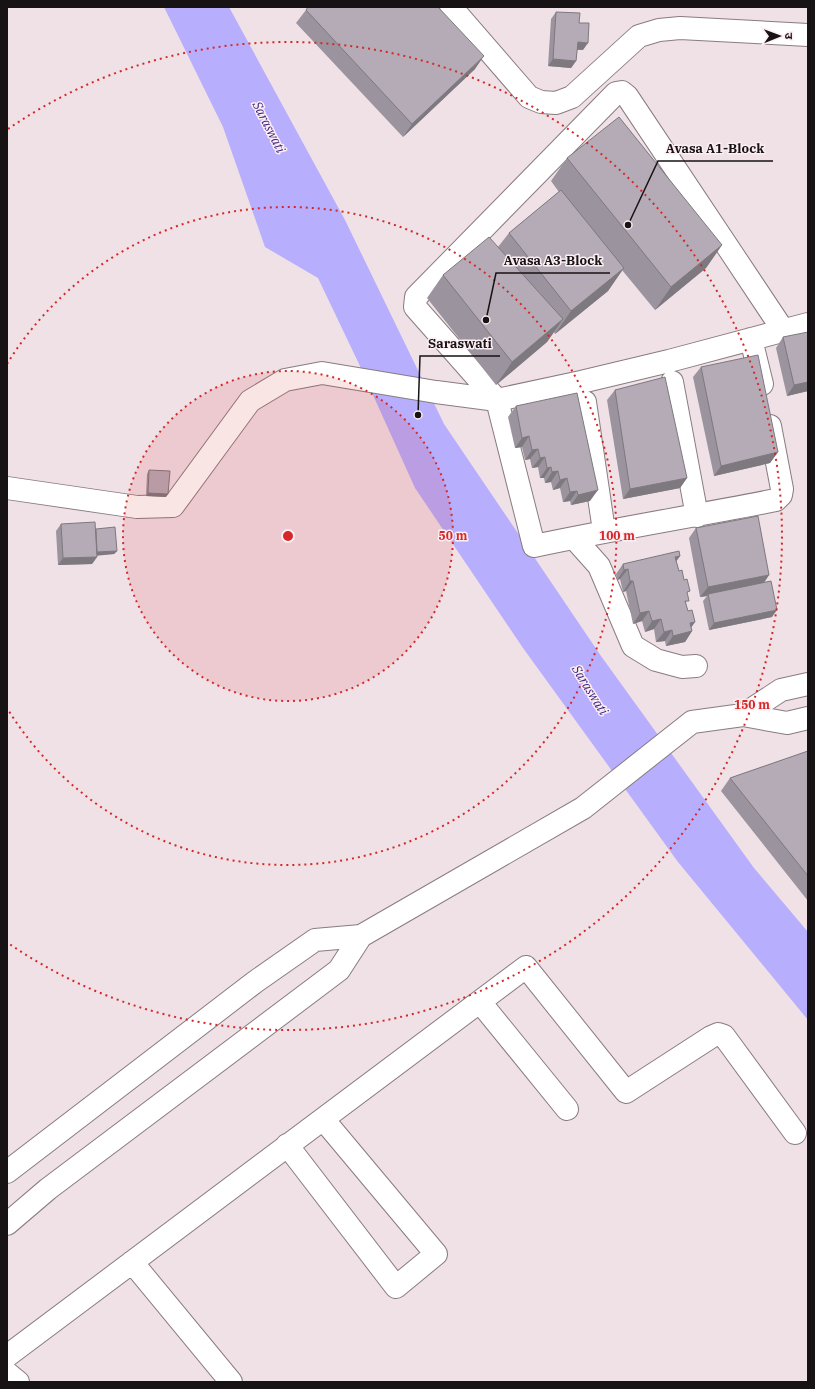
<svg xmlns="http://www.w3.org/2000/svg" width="815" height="1389" font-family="'IBM Plex Serif','Noto Sans Devanagari',serif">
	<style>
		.water { fill: #b7aefd }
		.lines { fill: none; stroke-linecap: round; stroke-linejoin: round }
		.minor-casing { stroke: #897c81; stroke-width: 24 }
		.tertiary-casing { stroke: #897c81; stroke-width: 24 }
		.minor { stroke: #fff; stroke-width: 22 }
		.tertiary { stroke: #fff; stroke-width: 22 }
		.wall { fill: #9b939d }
		.shaded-wall { fill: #7e787f }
		.building { fill: #b4abb6; stroke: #7e787f }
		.ring { fill: none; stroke: #d62828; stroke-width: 2; stroke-dasharray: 2 4 }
		.labels { text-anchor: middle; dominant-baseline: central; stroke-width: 3; stroke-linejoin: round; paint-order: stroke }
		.water-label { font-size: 13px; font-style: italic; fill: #3c257e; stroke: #fceef3 }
		.centre { fill: #d62828; stroke: #fceef3; stroke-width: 2 }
		.ring-label { font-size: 12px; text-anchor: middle; font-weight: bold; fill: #d62828; stroke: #fceef3; stroke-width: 3; stroke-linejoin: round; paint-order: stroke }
		.leader { fill: none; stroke: #171214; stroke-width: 1.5 }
		.callout-dot { fill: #171214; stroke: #fceef3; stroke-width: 1.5 }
		.callout-label { font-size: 13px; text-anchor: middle; font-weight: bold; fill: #171214; stroke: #fceef3; stroke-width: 3; stroke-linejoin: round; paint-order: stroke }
	</style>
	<rect width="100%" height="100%" fill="#efe1e6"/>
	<path class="water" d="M164 7H229L345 220 444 424 601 656 754 868 808 932V1020L678 862 523 648 415 488 359 364 318 278 265 247 223 127Z"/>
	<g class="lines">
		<defs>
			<path id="minor" d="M451 7 529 97 541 102 556 103 572 97 639 36 659 30 680 28 808 35
				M751 339 762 384
				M672 382 697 516
				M585 402 604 531
				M770 426 782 489 781 495 776 500C695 516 614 529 534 546L497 400 415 307 416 297 616 93 622 92 627 96 783 330
				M7 488 137 507 173 506 250 401 285 380 322 373 436 392 497 400 581 382 669 361 808 324
				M574 538 599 566 633 646 656 660 682 667 696 666
				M480 1002 567 1109
				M287 1145 396 1287 436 1254 323 1119
				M132 1262 231 1382
				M7 1356 526 967 626 1092 711 1037 718 1034 724 1036 795 1133
				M7 1373 18 1382"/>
			<path id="tertiary" d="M743 715 781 690 808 684
				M7 1172 255 982 315 940 361 936 583 808 692 722 743 715 787 723 808 718
				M7 1224 48 1189 339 970 361 936"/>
		</defs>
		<use href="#minor" class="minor-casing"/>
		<use href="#tertiary" class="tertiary-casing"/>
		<use href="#minor" class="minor"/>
		<use href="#tertiary" class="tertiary"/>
	</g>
	<path class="wall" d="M306 10 475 69 403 137 296 23Z
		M556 12 579 23 583 50H577L576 61 571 68 548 66 551 19Z
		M567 158 722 245 706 268 655 310 622 270 608 291 555 334 554 332 547 342 496 385 427 298 443 275 498 247 509 233 559 192 551 181Z
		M783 337 808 391 787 396 776 348Z
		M701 367 778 452 770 463 714 476 693 377Z
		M615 390 687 478 680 488 623 499 607 400Z
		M516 406 590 501 571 505 570 501 563 502 560 488 553 490 551 482 545 483 544 478H540L538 467 532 468 530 459 525 460 522 447 515 448 508 417Z
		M149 470 166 497 146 496 147 474Z
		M61 524 96 529 117 551 114 554 97 555V557L92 564 58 565 56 531Z
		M696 528 769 575 764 583 772 617 709 630 703 601 707 596 700 597 689 538Z
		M680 556 676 561 679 571 687 595 686 604 688 611 695 622 691 627 692 631 685 642 666 646 665 641 656 642 654 629 645 632 642 621 633 624 626 591 623 592 620 579 617 580 616 574 623 564Z
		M808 751V901L721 791 730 778Z"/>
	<path class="shaded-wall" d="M578 42 588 43 583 50 573 49Z
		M484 56 475 69 403 137 412 124Z
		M553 59 576 61 571 68 548 66Z
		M722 245 706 268 655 310 671 287Z
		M624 268 608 291 555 334 571 311Z
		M563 319 547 342 496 385 512 362Z
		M808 382V391L787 396 794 385Z
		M529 436 522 447 515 448 522 438Z
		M538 449 530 459 525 460 532 450Z
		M778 452 770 463 714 476 721 466Z
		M545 457 538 467 532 468 540 458Z
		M551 467 544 478H540L547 468Z
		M558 471 551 482 545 483 552 472Z
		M567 478 560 488 553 490 560 480Z
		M687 478 680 488 623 499 630 489Z
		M598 490 590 501 571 505 578 495Z
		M577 491 570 501 563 502 570 492Z
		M148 493 168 494 166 497 146 496Z
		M117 551 114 554 94 556 96 552Z
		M680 556 673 566 675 557Z
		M97 557 92 564 58 565 63 558Z
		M628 569 620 579 617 580 624 570Z
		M769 575 762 585 708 594 707 596 700 597 708 587Z
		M630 581H633L626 591 623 592Z
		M777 610 772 617 709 630 714 623Z
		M649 611 642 621 633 624 640 613Z
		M661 619 654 629 645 632 652 621Z
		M695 622 688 632 690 623Z
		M672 630 665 641 656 642 664 632Z
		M692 631 685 642 666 646 673 636Z"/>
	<path class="building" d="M308 7H438L484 56 412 124 306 10Z
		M556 12 580 13 579 23H589L588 43 578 42 576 61 553 59Z
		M619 117 722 245 671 287 567 158Z
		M561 190 624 268 571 311 509 233Z
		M489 237 563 319 512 362 443 275Z
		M808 332V382L794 385 783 337Z
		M758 355 778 452 721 466 701 367Z
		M665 377 687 478 630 489 615 390Z
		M577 393 598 490 578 495 577 491 570 492 567 478 560 480 558 471 552 472 551 467 547 468 545 457 540 458 538 449 532 450 529 436 522 438 516 406Z
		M149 470 170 471 168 494 148 493Z
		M758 516 769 575 708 587 696 528Z
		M95 522 97 557 63 558 61 524Z
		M115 527 117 551 97 552 96 529Z
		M679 551 680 556 675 557 679 571 682 570 684 580 687 579 690 591 687 592 689 601H685L688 611 692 610 695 622 690 623 692 631 673 636 672 630 664 632 661 619 652 621 649 611 640 613 633 581H630L628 569 624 570 623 564Z
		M771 581 777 610 714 623 708 594Z
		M808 751V876L730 778Z"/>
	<circle cx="288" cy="536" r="165" fill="#d62828" fill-opacity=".12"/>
	<g class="ring">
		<circle cx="288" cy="536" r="165"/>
		<path d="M7 364A329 329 0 1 1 7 708"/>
		<path d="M8 129A494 494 0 1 1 8 943"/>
	</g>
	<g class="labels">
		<g class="water-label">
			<text transform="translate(269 127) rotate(63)">Saraswati</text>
			<text transform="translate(590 690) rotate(58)">Saraswati</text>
		</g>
	</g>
	<circle cx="288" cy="536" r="6" class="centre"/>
	<g class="ring-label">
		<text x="453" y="540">50 m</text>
		<text x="617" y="540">100 m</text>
		<text x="752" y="709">150 m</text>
	</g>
	<path class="leader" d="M628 225L658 161H773M486 320L496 273H610M418 415L420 356H500"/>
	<g class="callout-dot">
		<circle cx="628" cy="225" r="4"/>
		<circle cx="486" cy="320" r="4"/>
		<circle cx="418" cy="415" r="4"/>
	</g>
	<g class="callout-label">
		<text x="715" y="153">Avasa A1-Block</text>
		<text x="553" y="265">Avasa A3-Block</text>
		<text x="460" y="348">Saraswati</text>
	</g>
	<rect width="815" height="1389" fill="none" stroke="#171214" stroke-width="16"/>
	<g transform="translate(779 36) rotate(89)" stroke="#fceef3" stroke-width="3" paint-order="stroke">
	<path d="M0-3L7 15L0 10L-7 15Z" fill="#171214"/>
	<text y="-6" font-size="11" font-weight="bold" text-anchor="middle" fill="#171214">उ</text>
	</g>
</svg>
